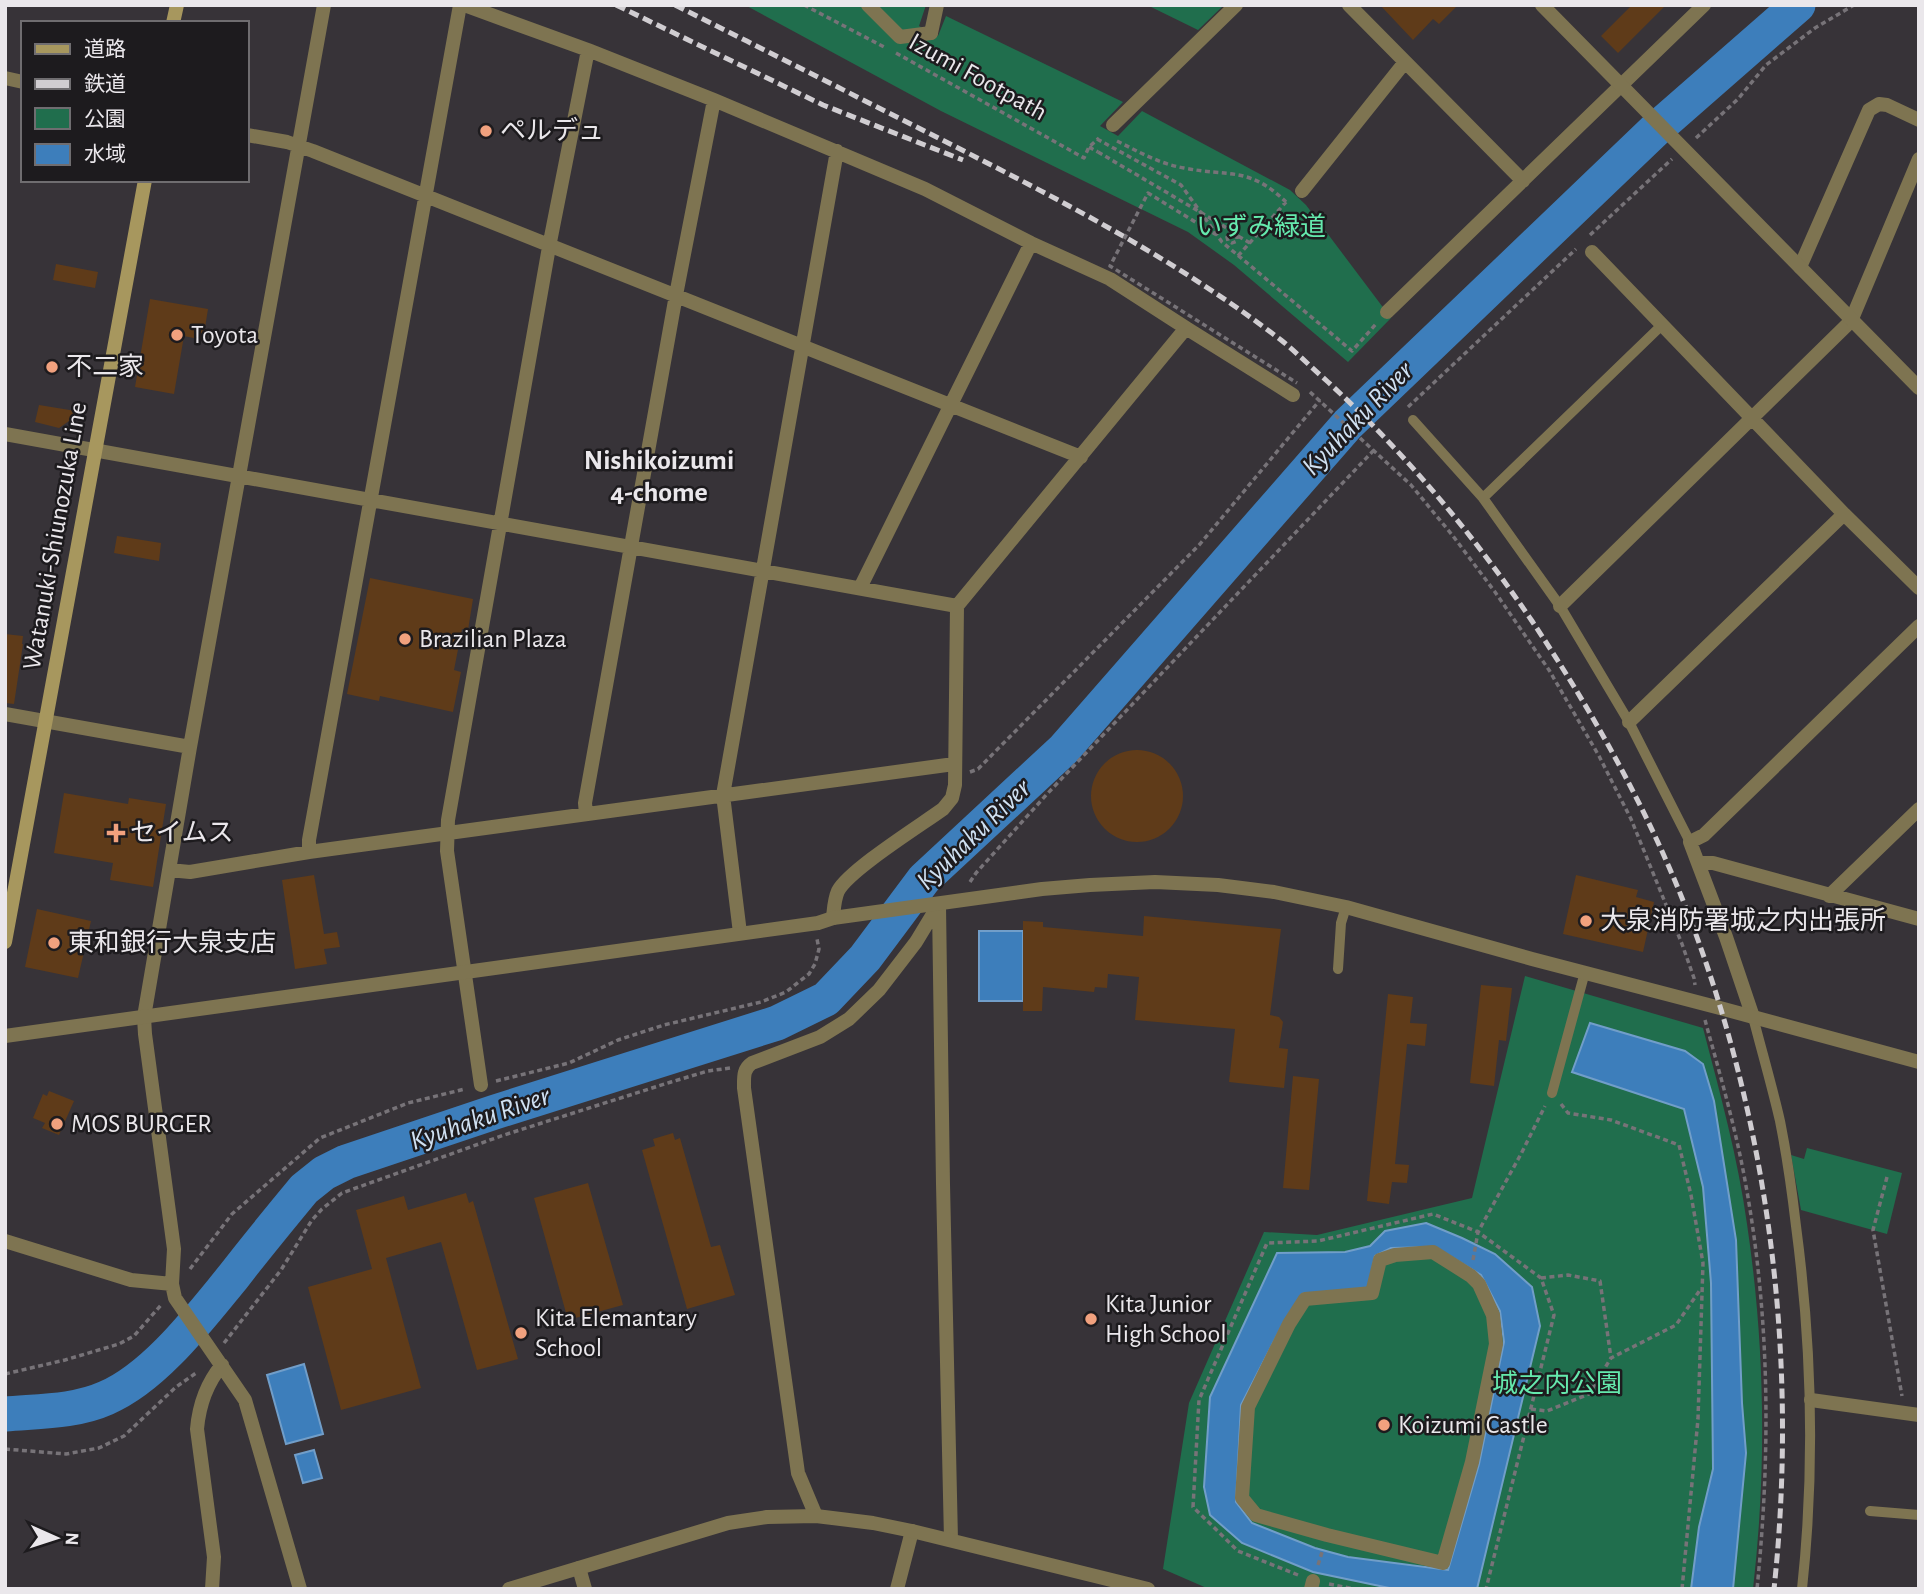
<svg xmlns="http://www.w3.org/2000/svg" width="1924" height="1594" font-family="'Alegreya Sans','Noto Sans JP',sans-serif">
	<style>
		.green { fill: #206e4d }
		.water { fill: #3d7ebb; stroke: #719ec9; stroke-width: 2; fill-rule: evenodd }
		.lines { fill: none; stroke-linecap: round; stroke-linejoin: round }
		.river { stroke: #3d7ebb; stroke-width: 35 }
		.building { fill: #5f3b19 }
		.path { stroke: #777378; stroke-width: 3.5; stroke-dasharray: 5 3.5; stroke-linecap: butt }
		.service { stroke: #7e7451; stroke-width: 10 }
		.pedestrian { stroke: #7e7451; stroke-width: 14 }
		.minor { stroke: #7e7451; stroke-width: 14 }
		.tertiary { stroke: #7e7451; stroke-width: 14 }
		.secondary { stroke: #a7975e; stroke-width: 14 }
		.rail { stroke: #d0cdd1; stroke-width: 5; stroke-dasharray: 10 5; stroke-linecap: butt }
		.path-bridge { stroke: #777378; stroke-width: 3.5; stroke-dasharray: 5 3.5; stroke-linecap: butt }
		.poi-dot { fill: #f1a17e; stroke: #1d1b1e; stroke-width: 2.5 }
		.labels { text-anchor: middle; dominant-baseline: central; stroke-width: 5; stroke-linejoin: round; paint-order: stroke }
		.street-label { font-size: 26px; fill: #eae7eb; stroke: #1d1b1e }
		.poi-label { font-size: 26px; fill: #eae7eb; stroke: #1d1b1e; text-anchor: start }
		.park-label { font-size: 26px; fill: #65e9ad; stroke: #1d1b1e }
		.water-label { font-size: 28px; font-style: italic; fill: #d0e1f2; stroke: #1d1b1e }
		.neighbourhood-label { font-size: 28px; font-weight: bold; fill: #eae7eb; stroke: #1d1b1e }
	</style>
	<rect width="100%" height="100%" fill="#373338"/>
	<path class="green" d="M745 5H926L919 26 938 36 946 16 1123 102 1100 126 1118 136 1142 111 1290 190 1306 205 1391 318 1348 362 1234 265 1188 232 941 111Z
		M1147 5H1224L1198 30Z
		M1525 976 1703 1028C1720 1093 1738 1158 1747 1224 1765 1345 1767 1467 1753 1589H1209L1163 1569 1189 1403 1264 1232 1317 1235 1472 1198Z
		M1807 1148 1902 1173 1887 1234 1801 1210 1791 1155 1804 1159Z"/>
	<path class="water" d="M979 931H1023V1001H979Z
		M1590 1023 1685 1051 1703 1064 1714 1101 1736 1240 1742 1403 1746 1453 1733 1589H1691L1699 1527 1713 1469 1711 1283 1703 1187 1684 1109 1572 1072Z
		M1426 1223 1462 1238 1495 1254 1532 1287 1540 1326 1477 1589H1394L1313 1572 1242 1543 1210 1515 1204 1487 1210 1397 1277 1253 1345 1252 1370 1246 1385 1231ZM1435 1247 1481 1275 1500 1311 1504 1342 1479 1464 1448 1570 1348 1557 1315 1548 1252 1523 1236 1502 1241 1405 1284 1322 1302 1294 1368 1290 1375 1256 1391 1248Z
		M304 1364 323 1434 286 1444 267 1375Z
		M314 1450 322 1478 303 1483 295 1455Z"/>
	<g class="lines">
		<path class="river" d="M5 1414C38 1411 75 1412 106 1398 155 1377 200 1317 233 1277 256 1247 280 1218 304 1189L324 1173 346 1162 495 1112 777 1023 826 999 865 958 924 879 1064 749 1348 424 1654 131 1798 5"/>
	</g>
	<path class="building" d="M1380 5H1458L1439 24 1433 19 1413 40Z
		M1632 5H1666L1618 53 1601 36Z
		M56 264 98 272 95 288 53 280Z
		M150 299 208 309 203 340 184 336 174 394 135 387Z
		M39 405 82 412 59 428 35 422Z
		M117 536 161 543 159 561 114 553Z
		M370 578 473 599 468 630 462 629 454 670 461 672 453 712 380 696 379 701 347 694Z
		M5 634 23 636 22 644H23L14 704 5 703Z
		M1091 796a46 46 0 1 1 92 0a46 46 0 1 1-92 0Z
		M64 793 128 804 129 798 166 804 153 887 110 880 113 863 54 853Z
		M314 875 324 934 337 932 340 947 324 949 327 964 295 969 282 880Z
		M1576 875 1638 890 1636 897 1654 902 1643 952 1563 934Z
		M37 909 91 921 78 978 25 967Z
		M1144 916 1281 929 1270 1015 1279 1017 1283 1022 1279 1048 1288 1049 1284 1088 1229 1082 1235 1029 1135 1020 1139 977 1108 974 1107 988 1095 987 1094 992 1043 987 1042 1011H1023V921L1043 922V927L1143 936Z
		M1481 985 1512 988 1506 1041 1499 1040 1494 1086 1470 1083Z
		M1388 994 1413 997 1410 1023 1427 1024 1425 1046 1407 1044 1395 1164 1409 1165 1407 1183 1392 1182 1389 1204 1367 1201Z
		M1293 1076 1319 1079 1309 1190 1283 1188Z
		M49 1091 74 1101 59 1135 42 1128 45 1123 33 1118 43 1094 47 1096Z
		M673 1133 675 1140 680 1138 711 1247 720 1245 735 1295 687 1309 642 1150 655 1146 653 1139Z
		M588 1183 623 1305 568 1320 534 1198Z
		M466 1193 469 1203 473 1201 518 1359 477 1370 441 1242 386 1258 421 1388 341 1410 308 1287 372 1269 356 1210 404 1196 408 1210Z"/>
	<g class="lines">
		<path class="path" d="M804 5 886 48
			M896 53 1084 158 1089 147 1099 138
			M1696 138 1738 99 1766 65 1815 28 1854 5
			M1097 139 1181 185 1222 242 1352 351 1376 324
			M1117 141C1139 152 1160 164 1184 168 1229 177 1249 166 1286 202
			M1089 147 1098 152
			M1231 232 1250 243
			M1590 235 1672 159
			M1238 256 1286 202
			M1310 392 1411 485 1453 536 1495 592 1549 670 1599 756 1631 819 1682 944 1694 978 1695 985
			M1408 407 1576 249
			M970 772 978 769 1200 544 1320 400
			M970 882 976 873 1048 793 1374 450
			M1705 1020C1719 1071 1734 1122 1744 1175 1770 1312 1771 1450 1757 1589
			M496 1081 569 1063 618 1040 664 1025 761 1002 786 992 809 974 815 964 819 949 817 939
			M1561 1104 1568 1113 1611 1120 1679 1145 1691 1195 1703 1263 1698 1419 1682 1589
			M1887 1177 1873 1230 1902 1396
			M1473 1260 1478 1232 1521 1154 1545 1106
			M190 1269 232 1214 320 1138 408 1103 465 1089
			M1541 1278 1568 1275 1600 1281 1611 1358
			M224 1343 281 1270 312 1220 322 1209 342 1193 504 1135 671 1082 708 1071 730 1068
			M5 1374 65 1360 119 1344 134 1336 161 1305
			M1531 1409 1547 1411 1589 1394 1611 1358 1676 1325 1700 1290
			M5 1449 66 1454 99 1448 124 1436 176 1387 196 1373
			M1318 1565 1323 1549
			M1298 1575 1238 1551 1193 1507 1199 1400 1267 1243 1318 1241 1433 1214 1478 1232 1541 1278 1554 1315 1486 1589
			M1329 1584 1354 1589"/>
		<path class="service" d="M1413 420 1483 498 1560 606 1629 722 1690 842
			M1483 498 1662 325
			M1338 969 1341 923 1346 907
			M1753 1017C1762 1052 1772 1086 1780 1121 1787 1156 1792 1191 1796 1226 1812 1347 1815 1468 1802 1589
			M1552 1093 1585 972
			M1870 1511 1919 1515"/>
		<path class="pedestrian" d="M868 5 900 37 931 33
			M1433 1252 1471 1276 1479 1284 1493 1315 1496 1344 1472 1462 1443 1563 1327 1535 1256 1515 1242 1498 1248 1407 1289 1324 1305 1299 1372 1293 1380 1260 1395 1255Z"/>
		<path class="minor" d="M464 5 588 50 714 100 925 189 1031 243 1110 279 1186 328 957 606 955 785 952 798 943 809C921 825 849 870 838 891 834 900 834 909 833 918
			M1349 5 1523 181
			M931 33 937 5
			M5 78 23 82
			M1113 125 1236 5
			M247 135 287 142 313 151C569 254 825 355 1081 457
			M1302 191 1405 62
			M1592 252 1844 514 1919 588
			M1800 267 1869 110 1879 104 1887 105 1919 120
			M1387 312 1704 5
			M1186 328 1293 395
			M5 434 957 606
			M860 588 1031 243
			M1560 606 1851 321 1919 159
			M5 714 190 747
			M1629 722 1844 514
			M586 814 585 803 676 295 714 100
			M309 852V840L460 5
			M1699 863H1713L1919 919
			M169 870 190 872 309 852 954 764
			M1829 896 1919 809
			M939 906 943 1184 951 1540
			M740 933 723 795 837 151
			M1753 1017 1726 937 1690 842 1704 835 1919 626
			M481 1085 447 851 448 820 549 247 588 50
			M5 1241 131 1280 172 1284
			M1811 1400 1919 1415
			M816 1516 798 1473 744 1088C744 1077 743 1069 752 1063L820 1037 849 1019 879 990 916 942 939 904
			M579 1568 585 1589
			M212 1589 214 1557 197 1429C199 1406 207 1383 222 1365
			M300 1589 245 1400 175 1298 172 1284 174 1249 145 1034 144 1017 190 747 324 5
			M897 1589 912 1531
			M1311 1589 1313 1581"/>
		<path class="tertiary" d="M1542 5 1919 388
			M5 1036 818 923 833 918 1042 889 1090 885 1155 882 1218 885 1274 892 1346 907 1532 959 1720 1008 1919 1062
			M509 1589 728 1523 767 1517 816 1516 873 1523 912 1531 1148 1589"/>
		<path class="secondary" d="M173 23 177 5
			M5 942 145 180"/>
		<path class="rail" d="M616 5 823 105 963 160
			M675 5C769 52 863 100 956 147 1068 204 1181 263 1281 340 1297 353 1312 368 1328 382 1405 453 1473 534 1532 621 1590 708 1643 801 1682 898 1769 1116 1799 1356 1774 1589"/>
		<path class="path-bridge" d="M1098 152 1222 225 1215 234 1148 193 1110 266 1297 383
			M1222 225 1237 235V241L1232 243 1228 241 1227 237 1231 232"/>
	</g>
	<g class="poi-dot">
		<circle cx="486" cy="131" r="7"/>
		<circle cx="177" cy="335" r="7"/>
		<circle cx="52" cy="367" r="7"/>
		<circle cx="405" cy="639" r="7"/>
		<path d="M112.5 822.5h7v7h7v7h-7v7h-7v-7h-7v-7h7z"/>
		<circle cx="1586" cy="921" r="7"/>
		<circle cx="54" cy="943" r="7"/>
		<circle cx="57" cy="1124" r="7"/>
		<circle cx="1091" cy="1319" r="7"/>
		<circle cx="521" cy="1333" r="7"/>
		<circle cx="1384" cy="1425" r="7"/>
	</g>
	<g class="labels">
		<g class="street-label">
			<text transform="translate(978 77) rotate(29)">Izumi Footpath</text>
			<text transform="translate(55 536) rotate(-80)">Watanuki-Shiunozuka Line</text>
		</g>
		<g class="poi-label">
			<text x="500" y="131">ペルデュ</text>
			<text x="191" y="335">Toyota</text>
			<text x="66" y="367">不二家</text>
			<text x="419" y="639">Brazilian Plaza</text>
			<text x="130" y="833">セイムス</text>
			<text x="1600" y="921">大泉消防署城之内出張所</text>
			<text x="68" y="943">東和銀行大泉支店</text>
			<text x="71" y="1124">MOS BURGER</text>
			<text x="1105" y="1304">Kita Junior<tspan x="1105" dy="30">High School</tspan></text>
			<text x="535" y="1318">Kita Elemantary<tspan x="535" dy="30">School</tspan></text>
			<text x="1398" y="1425">Koizumi Castle</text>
		</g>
		<g class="park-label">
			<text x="1261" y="227">いずみ緑道</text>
			<text x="1557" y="1384">城之内公園</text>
		</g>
		<g class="water-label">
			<text transform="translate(1358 419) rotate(-46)">Kyuhaku River</text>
			<text transform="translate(974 835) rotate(-44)">Kyuhaku River</text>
			<text transform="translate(480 1119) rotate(-19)">Kyuhaku River</text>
		</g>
		<g class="neighbourhood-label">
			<text x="659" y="461">Nishikoizumi<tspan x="659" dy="32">4-chome</tspan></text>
		</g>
	</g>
	<rect width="1924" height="1594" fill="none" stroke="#eae7eb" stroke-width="14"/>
	<rect x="21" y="21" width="228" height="161" fill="#1d1b1e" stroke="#6f6d70" stroke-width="2"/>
	<rect x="35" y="44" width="35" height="10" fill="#a7975e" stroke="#6f6d70" stroke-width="2"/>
	<text x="84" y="56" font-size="21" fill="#eae7eb">道路</text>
	<rect x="35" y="79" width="35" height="10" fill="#d0cdd1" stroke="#6f6d70" stroke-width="2"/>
	<text x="84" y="91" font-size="21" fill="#eae7eb">鉄道</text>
	<rect x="35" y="108" width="35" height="21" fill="#206e4d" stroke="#6f6d70" stroke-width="2"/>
	<text x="84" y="126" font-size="21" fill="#eae7eb">公園</text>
	<rect x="35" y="144" width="35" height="21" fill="#3d7ebb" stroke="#6f6d70" stroke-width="2"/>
	<text x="84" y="161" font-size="21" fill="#eae7eb">水域</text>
	<g transform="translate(56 1538) rotate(93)" stroke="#1d1b1e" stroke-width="5" paint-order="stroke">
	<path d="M0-5L12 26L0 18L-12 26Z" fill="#eae7eb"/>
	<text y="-10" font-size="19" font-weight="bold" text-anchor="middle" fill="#eae7eb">N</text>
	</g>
</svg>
